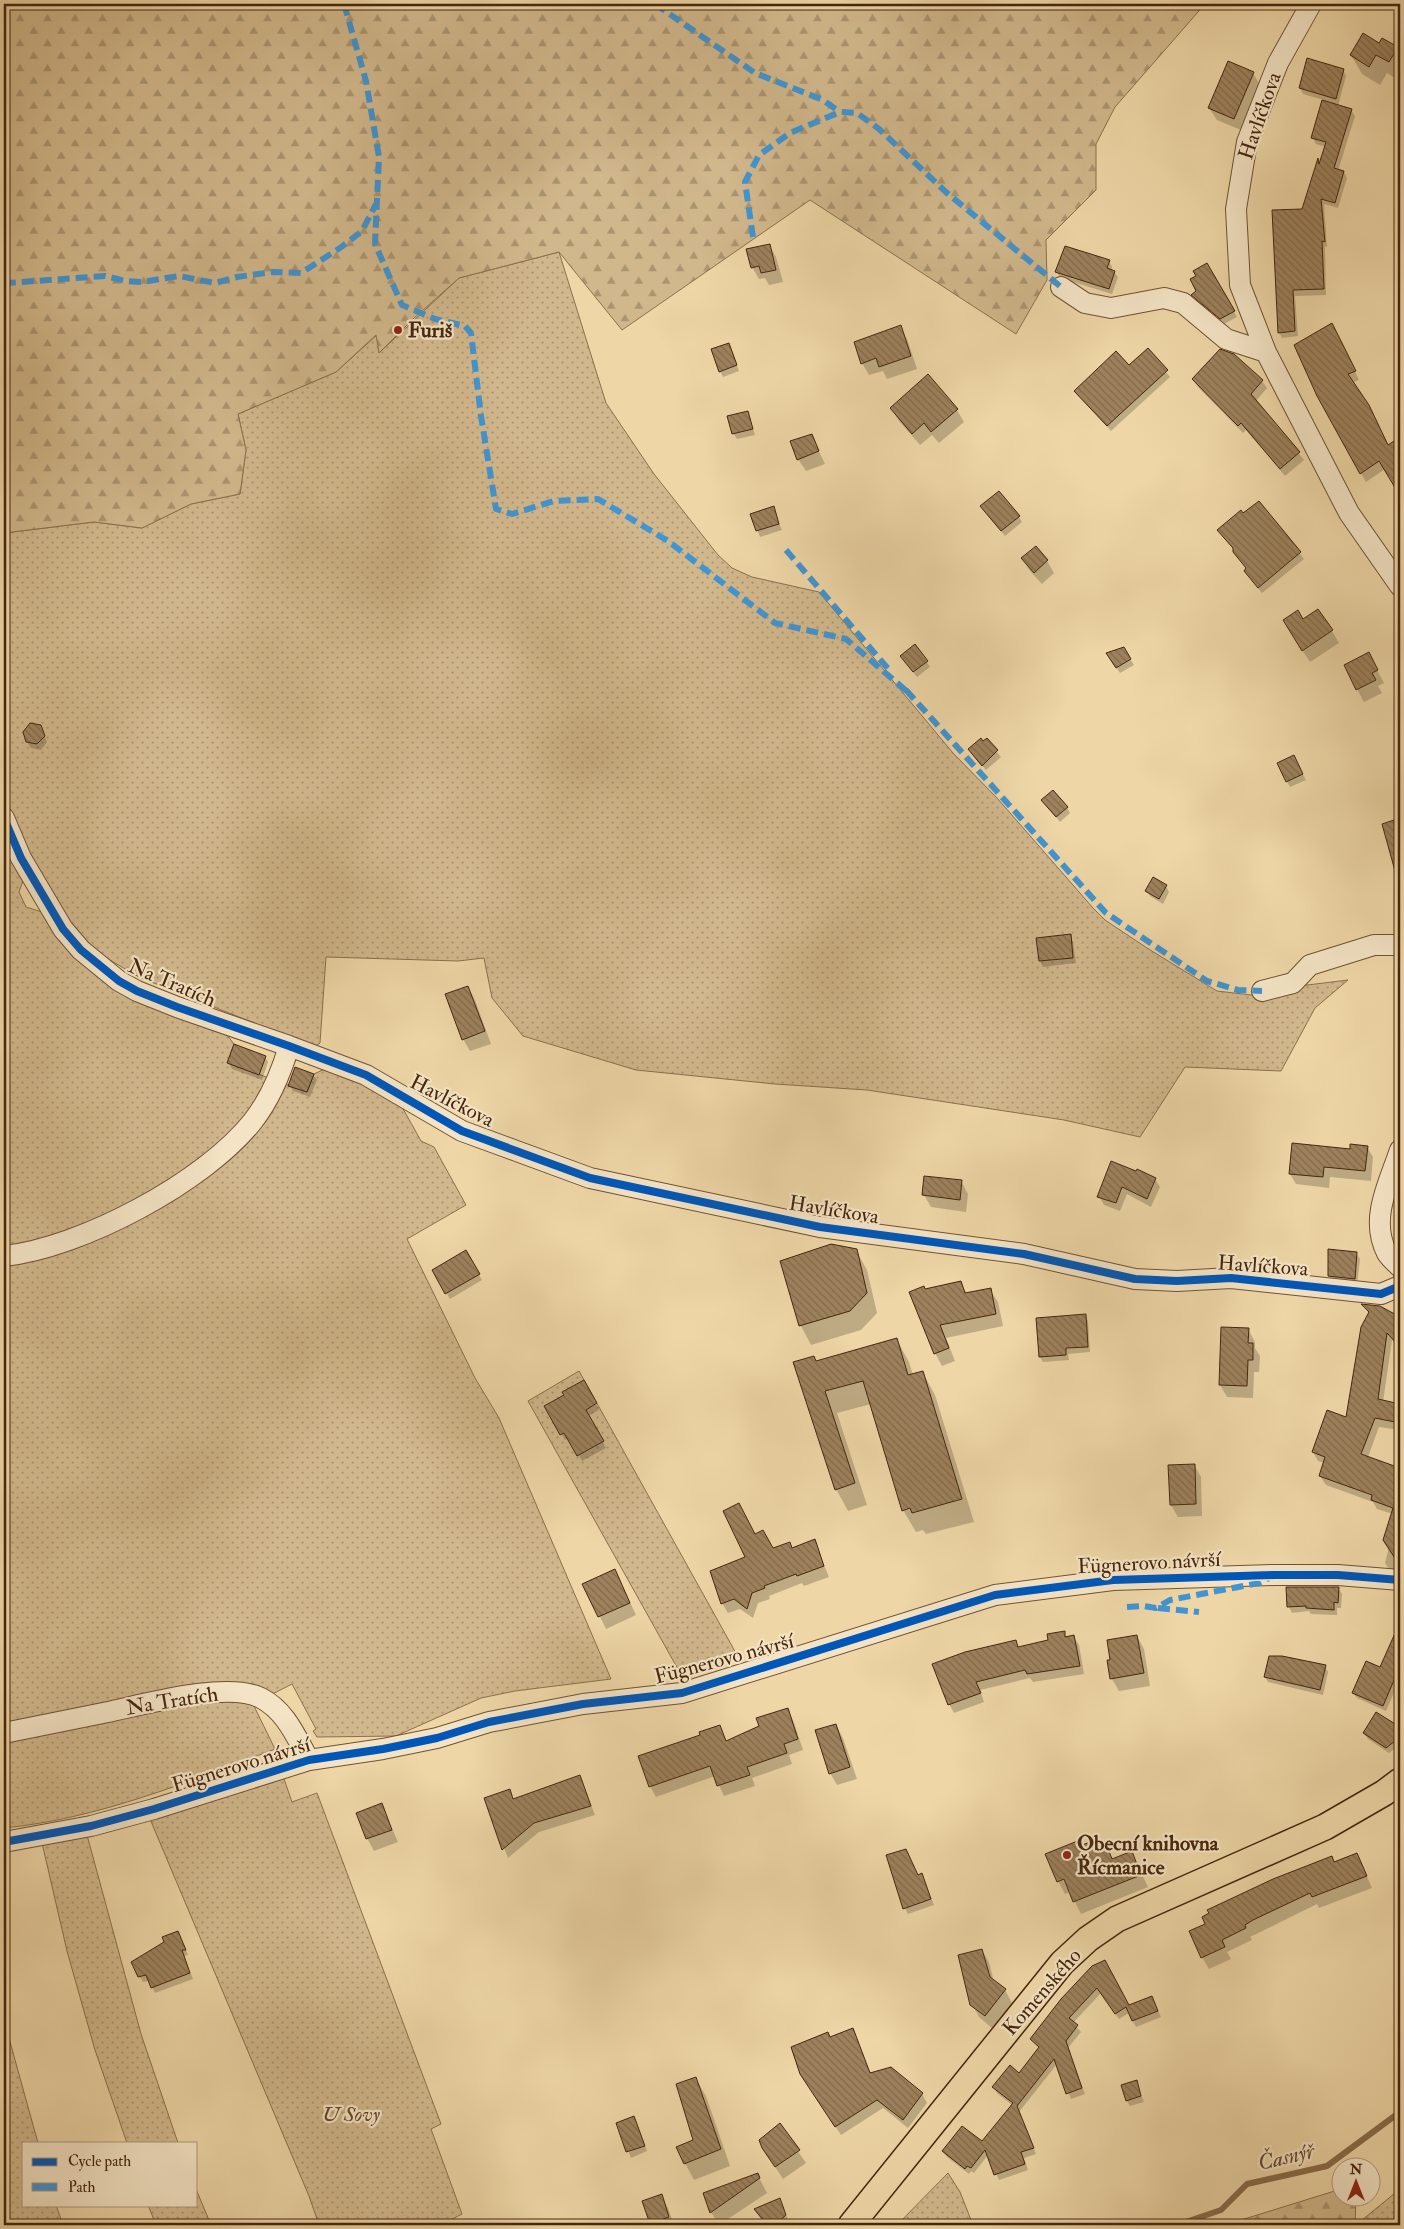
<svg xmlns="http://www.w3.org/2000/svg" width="1404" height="2229" font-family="'IM FELL Double Pica',serif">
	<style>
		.green { fill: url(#green-dots); stroke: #8c6f4d }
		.forest { fill: url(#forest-firs); stroke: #8c6f4d }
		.shadow { fill: #0003 }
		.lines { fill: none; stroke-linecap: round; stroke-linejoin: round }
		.stream { stroke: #896c4a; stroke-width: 6 }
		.building { fill: url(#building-back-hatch); stroke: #46260e }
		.minor-casing { stroke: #705234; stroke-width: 22 }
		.major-casing { stroke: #46260e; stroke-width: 28 }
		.minor { stroke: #f4e4c5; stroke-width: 20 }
		.major { stroke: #eed6a6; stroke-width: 25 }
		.quiet { stroke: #4095d2; stroke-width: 6; stroke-dasharray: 12 6; stroke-linecap: butt }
		.cycleway-casing { stroke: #f4e4c5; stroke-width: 11 }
		.cycleway { stroke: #0057b8; stroke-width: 8 }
		.poi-dot { fill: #8f2418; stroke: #f4e4c5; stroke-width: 2 }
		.labels { text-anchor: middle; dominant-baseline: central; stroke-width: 4.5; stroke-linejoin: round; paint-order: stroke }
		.street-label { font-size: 21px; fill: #46260e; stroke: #f4e4c5 }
		.poi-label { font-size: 21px; font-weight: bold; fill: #46260e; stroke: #f4e4c5; text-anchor: start }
		.park-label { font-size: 21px; font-style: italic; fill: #624327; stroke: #f4e4c5 }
		.water-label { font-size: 22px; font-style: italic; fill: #67492c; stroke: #f4e4c5 }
	</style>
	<defs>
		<pattern id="green-dots" width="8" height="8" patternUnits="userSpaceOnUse" patternTransform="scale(1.25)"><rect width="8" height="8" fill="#d1b88c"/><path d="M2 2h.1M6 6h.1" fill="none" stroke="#ab9571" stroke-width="1.8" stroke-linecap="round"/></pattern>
		<pattern id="forest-firs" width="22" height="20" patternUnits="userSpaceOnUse" patternTransform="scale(1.25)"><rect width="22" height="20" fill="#d1b88c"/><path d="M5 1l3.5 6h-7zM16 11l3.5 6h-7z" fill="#ab9571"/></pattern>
		<pattern id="building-back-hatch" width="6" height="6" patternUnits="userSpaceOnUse" patternTransform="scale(1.25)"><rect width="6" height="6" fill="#9d825d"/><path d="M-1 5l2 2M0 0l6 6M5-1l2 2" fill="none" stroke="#826a4b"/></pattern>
	</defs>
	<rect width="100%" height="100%" fill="#eed6a6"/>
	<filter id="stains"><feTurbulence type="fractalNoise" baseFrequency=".004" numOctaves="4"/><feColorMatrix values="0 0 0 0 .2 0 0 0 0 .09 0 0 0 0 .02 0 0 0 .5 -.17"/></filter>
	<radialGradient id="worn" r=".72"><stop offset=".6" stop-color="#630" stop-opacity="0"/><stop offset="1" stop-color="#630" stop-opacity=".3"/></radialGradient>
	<path class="green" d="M559 252 606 403 654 474 718 555 732 568 752 577 819 592 953 753 997 798 1093 908 1105 920 1147 948 1217 991 1260 996 1291 987 1348 980 1315 1008 1281 1071 1185 1067 1140 1137 1064 1120 867 1090 775 1084 636 1070 523 1036 492 998 484 958 458 961 326 957 320 1043 314 1047 139 977 93 950 77 935 25 847 4 795V533L94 522 142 528 191 504 240 494 246 450 238 414 336 372 377 335 379 353 459 278Z
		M4 835 24 878 19 892 26 907 42 912 56 932 224 1031 234 1044 228 1063 307 1092 314 1074 331 1066 397 1098 421 1141 434 1147 466 1205 407 1239 475 1378 499 1418 611 1679 515 1691 481 1698 396 1736 317 1737 313 1731 316 1729 292 1684 253 1704 275 1749C188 1782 97 1819 4 1828Z
		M579 1371 737 1655 679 1671 528 1401Z
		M283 1776 292 1802 317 1793 441 2124 431 2129 462 2214 441 2225H319L309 2196 150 1819Z
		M87 1835 141 2034 178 2143H127L95 2050 67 1951 42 1843Z
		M4 2020 38 2143H24V2205H56L63 2225H4Z
		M948 2173 960 2192 973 2225H897Z
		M196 2189 211 2225H156L148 2205H196Z
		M1400 2189V2225H1356Z"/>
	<path class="forest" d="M4 4H1205L1115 107 1096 144V190L1046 240 1047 280 1016 334 810 200 622 330 559 252 459 278 413 319 379 353 376 335 336 372 238 414 246 450 240 494 191 504 142 528 94 522 4 533Z
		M1341 2189 1342 2196 1356 2197 1355 2225H1225Z"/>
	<path class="shadow" d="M1387 4H1400V13L1388 5Z
		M1380 45 1397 48 1400 54V81L1387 73 1380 85 1362 74 1351 55Z
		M1343 70 1346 76 1338 106 1351 110 1355 116 1338 171 1344 172 1347 178 1338 208 1324 204 1327 247 1325 246 1326 295 1295 296 1298 336 1282 338 1279 332 1302 211 1318 161 1320 165 1326 147 1316 144 1313 138 1324 100 1303 94 1300 88Z
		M1253 73 1260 85 1241 130 1217 120 1209 108Z
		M769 245 776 257 783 282 769 285 765 278 759 279 752 267Z
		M1109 261 1112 267 1111 271 1114 272 1118 277 1112 294 1060 278 1057 272Z
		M1207 265 1237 317 1224 324 1196 300 1193 295 1197 291V276Z
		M900 327 907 339 917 369 887 379 883 371 869 375 862 363Z
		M1336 333 1359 380 1352 383 1388 447 1400 440V494L1385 469 1366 482 1319 396Z
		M731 350 739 371 723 377 720 371Z
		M1147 350 1170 377 1111 431 1075 391 1129 367Z
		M1233 355 1262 381 1267 388 1256 401 1304 460 1285 476 1246 430 1243 433 1198 387 1193 379Z
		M891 408 957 410 964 422 939 443 932 435 920 445 899 421Z
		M748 412 755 435 737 439 733 433Z
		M811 435 825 464 806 471 798 459Z
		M1259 502 1304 559 1262 593 1249 577 1247 569 1234 550 1222 536Z
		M773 508 782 530 760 537 752 515Z
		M985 512 1019 517 1022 522 1005 536Z
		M1022 559 1047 561 1054 573 1042 584 1030 571Z
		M1303 620 1332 631 1339 643 1310 662 1291 633Z
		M1123 648 1134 665 1120 673 1111 659Z
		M905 662H927L930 667 917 677Z
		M1375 666 1384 683 1378 686 1382 693 1364 702 1357 689Z
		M43 732 47 742 41 750 31 748 27 742Z
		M987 740 1001 757 986 770 969 750Z
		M1297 763 1306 780 1290 787 1278 764Z
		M1043 800 1067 807 1070 813 1060 822Z
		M1166 886 1169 892 1163 904 1150 896 1147 891Z
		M1070 936 1073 942 1076 963 1043 967 1040 961 1037 939Z
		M468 987 475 1000 491 1044 470 1051 463 1039Z
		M265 1057 268 1062 262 1080 232 1069 229 1063Z
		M313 1075 317 1080 310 1097 293 1091 290 1085Z
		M1367 1147 1373 1157 1371 1181 1330 1177 1329 1188 1296 1184 1290 1174 1351 1150Z
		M1112 1163 1155 1179 1160 1187 1151 1207 1127 1194 1120 1211 1104 1205 1099 1196Z
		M961 1181 968 1194 966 1212 931 1207 924 1195Z
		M1400 1198V1216L1395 1208Z
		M856 1250 867 1270 877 1313 861 1330 811 1345 801 1326 781 1262Z
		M466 1252 482 1280 450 1299 433 1271Z
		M1356 1253 1360 1259 1357 1285 1333 1282 1329 1276Z
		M961 1283 967 1294 990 1290 998 1302 1003 1326 946 1338 955 1361 942 1366 935 1353 925 1290Z
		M1364 1305 1397 1317 1400 1314V1349L1392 1340 1383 1402 1400 1405V1430L1379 1427 1368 1457 1398 1469 1400 1462V1571H1390L1385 1563 1389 1547 1393 1514 1377 1509 1373 1502 1326 1485 1320 1476 1325 1463 1318 1461 1313 1452 1347 1418 1369 1314Z
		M1085 1315 1088 1321 1090 1352 1068 1354 1069 1360 1043 1362 1040 1357Z
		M1248 1329 1255 1342V1348L1260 1356 1259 1372H1254L1253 1398 1227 1397 1220 1385Z
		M897 1340 909 1362 913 1375 923 1373 935 1395 974 1522 926 1534 923 1530 916 1532 903 1510 871 1404 837 1413 867 1505 848 1511 836 1489 816 1362Z
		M583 1382 599 1410 588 1416 606 1448 582 1461 569 1438 565 1440 546 1407 566 1396Z
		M1194 1465 1201 1477 1202 1516 1178 1517 1171 1505Z
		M755 1535 773 1549H792L814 1541 829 1577 804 1586 802 1583 769 1596 770 1599 758 1603 753 1618 740 1609 728 1613 722 1603 747 1557Z
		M621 1583 636 1615 606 1629 584 1584Z
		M1338 1588 1342 1594 1341 1608H1337V1615L1311 1614 1309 1611 1292 1613 1289 1607Z
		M1064 1633 1067 1638 1074 1637 1079 1645 1084 1674 1033 1682 1030 1678 980 1690 984 1702 954 1713 949 1704 1015 1641 1019 1648 1050 1641Z
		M1137 1636 1144 1649 1150 1686 1119 1691 1112 1679 1109 1661Z
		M1394 1638 1400 1641V1679L1386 1711 1357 1698 1353 1693 1380 1669Z
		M1325 1666 1328 1672 1323 1695 1268 1682 1265 1677Z
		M787 1709 793 1720 803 1750 789 1755 792 1764 752 1778 755 1786 724 1796 715 1776 656 1797 650 1786 702 1736 720 1727 727 1742 760 1726Z
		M1376 1713 1400 1728V1745L1389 1753 1368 1739 1364 1733Z
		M836 1725 843 1738 857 1779 837 1785 830 1773Z
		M580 1776 595 1815 539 1832 508 1858 485 1799 509 1791 514 1800Z
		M382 1805 398 1842 374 1851 367 1838Z
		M1092 1842 1095 1846 1104 1842 1113 1859 1131 1852 1148 1887 1081 1914 1070 1892 1065 1894 1058 1881 1082 1846Z
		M1357 1854 1372 1888 1319 1908 1317 1904 1250 1937 1252 1940 1227 1952 1231 1959 1209 1969 1202 1957 1206 1924Z
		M922 1875 934 1905 908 1914 905 1908 918 1876Z
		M181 1938 188 1955 184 1956 193 1979 155 1993 149 1981 143 1982 139 1976Z
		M982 1950 989 1962 994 1982 1005 1990 1012 2003 992 2028 979 2017 972 2004Z
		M1093 1967 1129 2007 1152 1997 1161 2017 1136 2027 1129 2013 1119 2019 1101 1993 1073 2023 1081 2032 1068 2048 1085 2094 1071 2099 1057 2064 1019 2112 1036 2154 1024 2158 1028 2170 999 2180 988 2155 974 2173 971 2171 969 2174 947 2157 943 2151 982 2143 1012 2105 997 2093 994 2087 1020 2074 1040 2049 1031 2039Z
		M852 2030 871 2074 922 2094 927 2103 908 2128 883 2108 841 2135 807 2083 830 2038Z
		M696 2079 706 2096 730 2166 694 2180 685 2163 695 2141Z
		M1136 2082 1144 2102 1130 2106 1127 2101Z
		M634 2118 647 2151 631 2158 618 2124Z
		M780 2125 806 2163 783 2179 763 2148Z
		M757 2174 767 2193 719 2225 711 2212Z
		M661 2196 668 2208 674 2225H652L651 2224Z
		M782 2205 789 2222 784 2225H767L759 2215Z
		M545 2220 548 2225H535Z"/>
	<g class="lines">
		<path class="stream" d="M1177 2225 1221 2210 1247 2184 1327 2166 1400 2112"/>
	</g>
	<path class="building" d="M1363 33 1379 43 1382 38 1398 47 1389 62 1376 55 1369 67 1350 55Z
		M1307 58 1344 69 1336 99 1299 88Z
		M1228 61 1254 72 1234 119 1208 108Z
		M1322 100 1352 109 1334 168 1344 171 1335 203 1321 199 1325 242 1322 241 1324 289 1293 290 1295 331 1278 333 1272 210 1302 209 1318 158 1319 164 1326 142 1311 138Z
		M770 244 776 270 761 273 759 266 751 268 746 249Z
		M1065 246 1110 260 1107 268 1115 271 1109 289 1055 272Z
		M1207 263 1235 311 1220 319 1191 295 1196 291 1190 279 1196 276 1193 271Z
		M1332 323 1356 371 1348 374 1369 405 1388 445 1400 437V496L1379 461 1360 474 1317 396 1294 345Z
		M901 325 911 356 879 367 876 358 861 364 854 342Z
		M729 343 737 365 719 372 711 349Z
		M1148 348 1168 370 1107 426 1074 391 1116 351 1129 365Z
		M1220 349 1234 354 1263 380 1251 394 1300 452 1280 469 1241 423 1238 426 1192 379Z
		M928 374 958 409 931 432 924 423 912 434 890 408Z
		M748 411 753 429 732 434 727 416Z
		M812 434 819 451 797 460 790 441Z
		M999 491 1020 516 1001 531 980 506Z
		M1259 501 1301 552 1258 588 1244 571 1246 568 1233 552V548L1217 530 1241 510 1243 513Z
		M774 506 779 524 756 531 750 514Z
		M1036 546 1048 560 1034 573 1021 558Z
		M1318 609 1333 630 1302 651 1283 620 1298 610 1303 619Z
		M915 644 928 661 913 672 900 656Z
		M1124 647 1131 659 1116 668 1106 653Z
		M1369 652 1378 670 1372 673 1376 680 1356 690 1344 665Z
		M30 723 41 725 45 736 37 744 26 742 23 732Z
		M981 738 983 741 987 738 998 750 982 766 968 749Z
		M1294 755 1303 774 1286 782 1277 763Z
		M1053 790 1068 807 1056 817 1041 800Z
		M1400 818V870L1395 871 1382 824Z
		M1153 877 1167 885 1159 899 1145 891Z
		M1071 934 1073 958 1039 961 1036 938Z
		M468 986 485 1031 462 1040 445 994Z
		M234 1044 266 1056 259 1075 227 1063Z
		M295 1067 314 1074 307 1092 288 1086Z
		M1292 1143 1350 1149V1144L1368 1146 1365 1171 1324 1167 1323 1177 1289 1174Z
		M1111 1161 1136 1171 1137 1169 1156 1178 1147 1199 1122 1187 1116 1203 1097 1197Z
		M924 1176 962 1180 960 1200 922 1195Z
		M831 1244 857 1249 867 1293 850 1311 799 1326 780 1261Z
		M1328 1249 1357 1252 1355 1279 1328 1276Z
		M466 1250 480 1274 445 1294 432 1270Z
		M961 1281 965 1293 991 1288 996 1314 940 1325 949 1348 934 1354 909 1292 924 1286 925 1289Z
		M1361 1304 1380 1306 1400 1317V1347L1387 1333 1378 1399 1400 1404V1423L1375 1418 1361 1454 1400 1468V1566L1383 1540 1393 1508 1371 1500 1372 1495 1319 1476 1325 1457 1312 1452 1327 1410 1346 1417 1361 1327 1369 1312Z
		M1086 1314 1088 1347 1066 1348V1355L1039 1357 1036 1318Z
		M1221 1327 1249 1328 1248 1343H1253V1360H1248L1247 1386 1219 1385Z
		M897 1338 908 1375 923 1371 962 1499 912 1513 910 1508 902 1511 863 1381 825 1391 855 1483 835 1490 793 1362 814 1356 816 1361Z
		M584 1380 597 1403 586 1410 604 1441 577 1456 564 1433 560 1435 544 1406 564 1395 562 1392Z
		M1195 1464 1196 1504 1170 1505 1168 1465Z
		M739 1503 755 1534 763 1530 773 1548 790 1542 792 1548 815 1539 824 1566 797 1576 796 1574 764 1586 765 1588 752 1593 747 1609 734 1599 721 1604 710 1571 745 1557 723 1511Z
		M615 1569 630 1603 598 1617 582 1584Z
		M1286 1587H1339L1338 1603 1334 1602V1610L1306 1608V1606L1287 1607Z
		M1400 1622V1666L1383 1706 1352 1693 1366 1661 1380 1667Z
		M1065 1631V1637L1074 1635 1080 1666 1027 1674 1025 1670 976 1682 981 1693 948 1705 932 1664 965 1652 1016 1640 1018 1647 1048 1640 1047 1634Z
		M1137 1635 1144 1673 1110 1679 1107 1660H1110L1107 1640Z
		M1269 1656H1282L1326 1665 1320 1690 1264 1677Z
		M788 1708 798 1739 784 1744 787 1753 747 1767 750 1775 717 1786 710 1766 649 1787 638 1756 700 1735 699 1732 720 1725 726 1741 759 1726 756 1718Z
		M1376 1712 1400 1727V1737L1386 1748 1363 1733Z
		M836 1724 850 1767 829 1774 815 1730Z
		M580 1775 591 1806 534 1823 502 1850 484 1798 510 1789 513 1799Z
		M382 1803 392 1830 366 1839 356 1813Z
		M1080 1840 1082 1845 1093 1841 1094 1845 1105 1841 1112 1859 1132 1851 1141 1875 1073 1902 1064 1879 1057 1882 1045 1854Z
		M906 1849 918 1875 922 1873 931 1899 903 1909 886 1855Z
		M1357 1853 1367 1876 1312 1897 1310 1893 1253 1920 1245 1925 1246 1928 1222 1940 1225 1947 1201 1958 1189 1931 1205 1924 1202 1917 1209 1913 1207 1910 1273 1879 1332 1856 1334 1862Z
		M178 1931 186 1950H182L190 1973 151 1988 146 1975 138 1977 131 1962 164 1942 162 1937Z
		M982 1949 990 1977 1006 1989 985 2016 970 2005 958 1955Z
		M1105 1960 1129 2005 1152 1996 1158 2011 1132 2021 1126 2007 1115 2014 1097 1988 1069 2018 1078 2025 1066 2041 1082 2088 1066 2094 1054 2059 1017 2106 1034 2148 1021 2152 1025 2164 994 2175 985 2150 971 2168 967 2166 965 2169 942 2151 962 2126 982 2141 1013 2103 992 2087 1010 2065 1019 2073 1039 2047 1030 2039 1061 1999 1092 1966Z
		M853 2028 870 2073 891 2067 923 2093 903 2120 877 2100 835 2127 800 2074 791 2047 828 2032 830 2037Z
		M696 2077 721 2149 684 2164 676 2147 693 2140 676 2084Z
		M1137 2080 1141 2096 1126 2101 1121 2085Z
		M634 2116 645 2146 626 2152 616 2123Z
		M780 2123 800 2150 775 2167 762 2148 759 2140Z
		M758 2173 760 2178 710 2213 703 2193Z
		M662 2194 669 2217 650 2224 642 2201Z
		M780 2198 786 2215 775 2225H767L754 2209Z"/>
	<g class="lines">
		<defs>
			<path id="minor" d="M1311 4 1278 63 1247 142 1236 209 1240 285 1266 352 1349 513 1400 586
				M1061 287 1085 303 1111 308 1164 298 1183 303 1226 339 1266 352
				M4 818 21 858 63 929 81 950 119 981 137 991 177 1007 289 1046 366 1075 462 1131 590 1178 820 1227 1024 1254 1135 1279 1177 1281 1231 1278 1381 1294 1400 1286
				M1262 991 1293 983 1310 965 1374 945H1400
				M1400 1150C1389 1183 1369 1219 1387 1253 1390 1258 1396 1263 1400 1267
				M4 1256C81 1248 205 1182 253 1121 271 1098 281 1073 289 1046
				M4 1733C39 1726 73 1719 108 1712 145 1704 228 1681 261 1698 286 1711 296 1737 309 1760
				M4 1842 91 1826 154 1809 309 1760 383 1749 437 1738 489 1722 583 1704 682 1693 995 1595 1113 1580 1274 1575H1338L1400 1580"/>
			<path id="major" d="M851 2225 1062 1963 1088 1939 1117 1919 1325 1827 1384 1793 1400 1781"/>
		</defs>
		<use href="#minor" class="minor-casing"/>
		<use href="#major" class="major-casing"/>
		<use href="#minor" class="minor"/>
		<use href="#major" class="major"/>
		<path class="quiet" d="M344 4 366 81 379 157 375 244 402 305 435 319 465 326 471 333 481 416 496 509 512 514 554 501 598 499 668 541 775 623 846 639 910 694
			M655 4 755 73 823 100 840 112
			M753 237 745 182 759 155 790 133 840 112 857 113 879 129 947 193 1061 287
			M4 282 7 283 105 276 126 281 142 282 179 276 215 283 237 277 273 272 301 273 340 248 362 231 376 204
			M786 550 890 671
			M906 690 1106 913 1207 981 1238 990 1262 991
			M1127 1607 1143 1606 1156 1608 1170 1600 1259 1583 1269 1578
			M1158 1608 1199 1612"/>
		<defs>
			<path id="cycleway" d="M4 818 21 858 63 929 81 950 119 981 137 991 177 1007 289 1046 366 1075 462 1131 590 1178 820 1227 1024 1254 1135 1279 1177 1281 1231 1278 1381 1294 1400 1286
				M4 1842 91 1826 154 1809 309 1760 383 1749 437 1738 489 1722 583 1704 682 1693 995 1595 1113 1580 1274 1575H1338L1400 1580"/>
		</defs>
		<use href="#cycleway" class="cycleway-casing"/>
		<use href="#cycleway" class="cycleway"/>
	</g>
	<g class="poi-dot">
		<circle cx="398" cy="330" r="5"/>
		<circle cx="1067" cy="1855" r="5"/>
	</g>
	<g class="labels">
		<g class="street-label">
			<text transform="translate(1260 116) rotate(-71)">Havlíčkova</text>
			<text transform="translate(172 983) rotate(23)">Na Tratích</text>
			<text transform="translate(452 1101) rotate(27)">Havlíčkova</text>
			<text transform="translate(834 1210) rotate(9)">Havlíčkova</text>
			<text transform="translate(1263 1266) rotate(4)">Havlíčkova</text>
			<text transform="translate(1149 1563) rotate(-3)">Fügnerovo návrší</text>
			<text transform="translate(724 1659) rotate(-15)">Fügnerovo návrší</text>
			<text transform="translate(172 1701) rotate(-9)">Na Tratích</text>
			<text transform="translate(241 1765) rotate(-17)">Fügnerovo návrší</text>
			<text transform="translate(1042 1992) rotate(-49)">Komenského</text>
		</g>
		<g class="poi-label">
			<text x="408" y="330">Furiš</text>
			<text x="1077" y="1843">Obecní knihovna<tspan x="1077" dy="24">Řícmanice</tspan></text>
		</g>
		<g class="park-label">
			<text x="351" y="2114">U Sovy</text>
		</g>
		<g class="water-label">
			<text transform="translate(1286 2157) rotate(-13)">Časnýř</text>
		</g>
	</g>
	<rect width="1404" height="2229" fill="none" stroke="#eed6a6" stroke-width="20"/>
	<rect x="5" y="5" width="1394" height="2219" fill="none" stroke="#46260e" stroke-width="2.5"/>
	<rect x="10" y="10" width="1384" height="2209" fill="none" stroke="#46260e"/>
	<rect x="22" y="2142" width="175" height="65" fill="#f4e4c5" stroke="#ae987c"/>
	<rect x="32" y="2158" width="25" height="8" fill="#0057b8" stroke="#ae987c"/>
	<text x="68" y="2166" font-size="15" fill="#46260e">Cycle path</text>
	<rect x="32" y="2183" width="25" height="8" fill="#4095d2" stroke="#ae987c"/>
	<text x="68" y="2192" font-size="15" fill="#46260e">Path</text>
	<g transform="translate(1356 2182)"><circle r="24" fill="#f4e4c5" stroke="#ae987c"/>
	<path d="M0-4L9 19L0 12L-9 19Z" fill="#8f2418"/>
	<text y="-8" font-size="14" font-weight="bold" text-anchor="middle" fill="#46260e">N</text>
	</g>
	<rect width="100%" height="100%" filter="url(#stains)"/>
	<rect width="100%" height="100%" fill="url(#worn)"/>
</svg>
